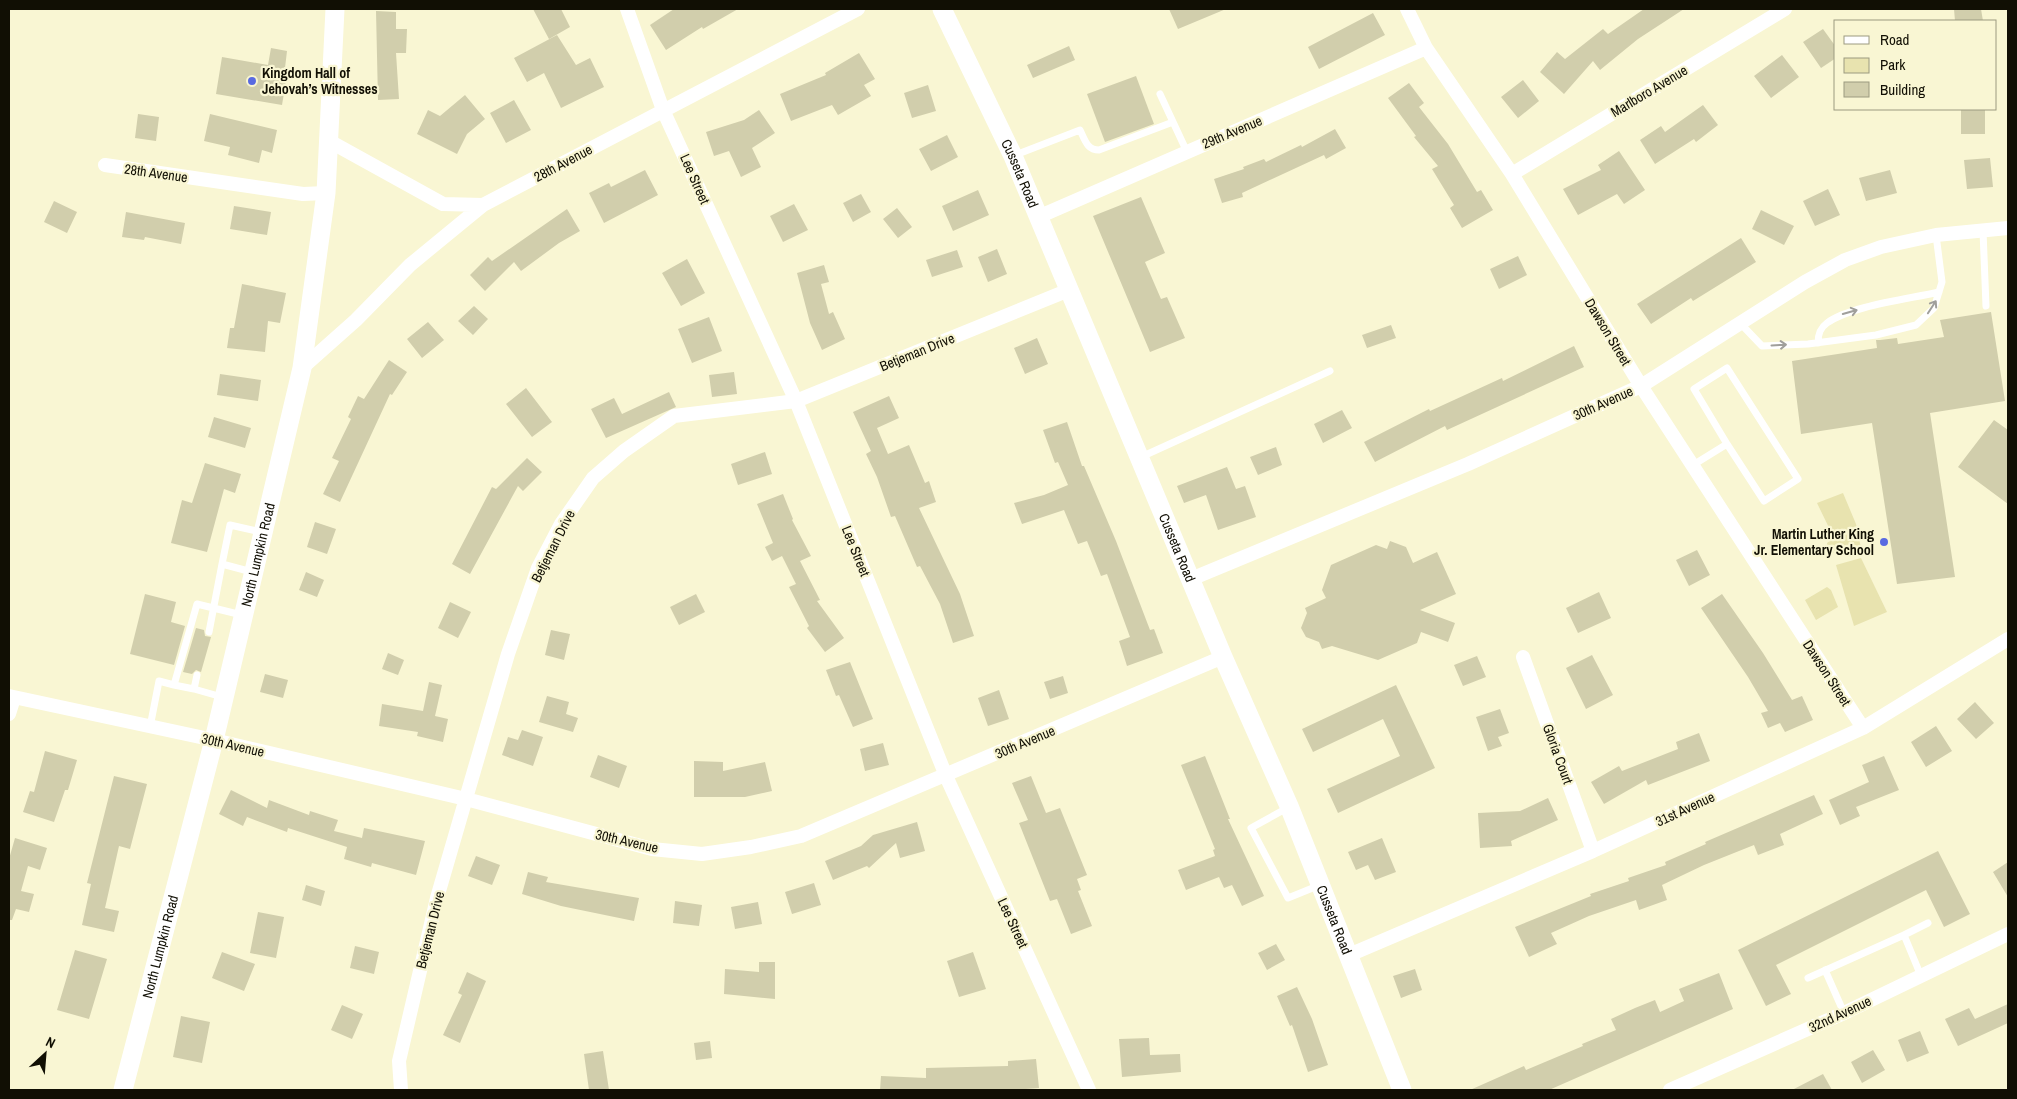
<svg xmlns="http://www.w3.org/2000/svg" width="2017" height="1099" font-family="'Archivo Narrow',sans-serif">
	<style>
		.green { fill: #e8e3af }
		.building { fill: #d1ceac }
		.lines { fill: none; stroke-linecap: round; stroke-linejoin: round }
		.lane { stroke: #fff; stroke-width: 7 }
		.street { stroke: #fff; stroke-width: 14 }
		.secondary { stroke: #fff; stroke-width: 19 }
		.oneway { stroke: #a09f9b }
		.poi-dot { fill: #596ae1; stroke: #f9f6d3; stroke-width: 2 }
		.labels { text-anchor: middle; dominant-baseline: central; stroke-width: 4.5; stroke-linejoin: round; paint-order: stroke }
		.poi-label { font-size: 14px; font-weight: bold; fill: #110f04; stroke: #f9f6d3; text-anchor: start }
		.street-label { font-size: 14px; fill: #110f04; stroke: #f9f6d3 }
	</style>
	<rect width="100%" height="100%" fill="#f9f6d3"/>
	<path class="green" d="M1843 493 1856 524 1861 548 1845 554 1828 552 1827 543 1834 538 1817 503Z
		M1861 558 1887 612 1854 626 1836 565Z
		M1827 587 1831 590 1838 607 1816 620 1805 600Z"/>
	<path class="building" d="M533 9H561L570 27 549 39Z
		M674 9H738L703 29 702 27 666 50 650 25Z
		M1169 9H1226L1178 29Z
		M1644 9H1684L1638 39 1600 70 1593 61 1564 94 1540 72 1557 52 1565 59 1603 29 1608 34Z
		M1954 9H1981L1983 21H1955Z
		M376 11 396 12V29H407L406 53H396L399 99 378 100Z
		M1373 13 1385 35 1319 69 1308 47Z
		M1823 29 1836 47V58L1821 68 1803 42Z
		M557 35 576 65 590 58 604 87 561 108 544 73 527 82 514 58Z
		M1069 46 1075 60 1033 78 1027 65Z
		M271 48 287 51 285 68 288 69 282 105 216 94 222 57 268 65Z
		M859 53 875 79 864 85 871 96 838 115 832 105 791 121 780 94 826 75 825 73Z
		M1782 55 1799 77 1771 98 1754 76Z
		M1136 76 1154 124 1105 142 1087 94Z
		M1523 80 1539 101 1518 118 1501 97Z
		M1409 83 1424 103 1419 107 1448 144 1477 192 1481 190 1493 210 1462 228 1450 208 1454 205 1432 169 1438 166 1414 137 1416 136 1388 98Z
		M928 85 936 111 912 118 904 93Z
		M465 95 485 119 467 134 457 154 417 134 428 110 440 116Z
		M514 100 531 130 506 143 490 113Z
		M1703 105 1718 125 1696 142 1694 139 1655 164 1640 140 1661 126 1665 132Z
		M1961 109H1985V134H1961Z
		M759 110 775 133 752 148 761 167 741 177 729 151 714 156 706 132 744 120Z
		M138 114 159 117 156 141 135 138Z
		M210 114 277 130 272 153 262 150 259 163 228 155 230 147 204 141Z
		M1335 129 1346 148 1326 159 1324 155 1242 193 1243 197 1222 203 1214 179 1244 169 1243 167 1264 159 1266 162 1301 145 1302 147Z
		M947 135 958 157 931 171 919 149Z
		M1619 151 1645 190 1624 204 1617 194 1578 215 1563 189 1601 170 1598 165Z
		M1990 158 1993 187 1967 189 1964 160Z
		M645 170 658 195 604 223 589 193 609 183 611 187Z
		M1890 170 1897 193 1866 201 1859 178Z
		M1828 189 1840 215 1815 226 1803 201Z
		M978 190 989 215 953 231 942 206Z
		M861 194 871 212 853 222 843 203Z
		M1141 197 1165 253 1145 262 1161 299 1167 297 1185 338 1150 352 1093 216Z
		M54 201 77 212 67 233 44 222Z
		M794 204 808 230 783 242 770 216Z
		M234 206 271 212 267 235 230 229Z
		M897 208 912 227 898 238 883 219Z
		M567 209 580 231 559 243 521 271 514 262 485 291 470 275 488 257 492 261Z
		M1761 210 1794 226 1784 245 1752 229Z
		M126 212 185 223 181 244 145 237 144 240 122 237Z
		M1741 238 1756 262 1693 301 1691 298 1651 324 1637 304Z
		M997 249 1007 274 988 282 978 257Z
		M957 250 963 267 932 277 926 260Z
		M1518 256 1527 275 1499 289 1490 269Z
		M687 259 705 293 681 306 662 273Z
		M824 265 829 282 821 284 829 314 833 312 845 339 822 350 810 323 797 273Z
		M242 284 286 293 280 323 268 321 265 352 227 348 230 328H234Z
		M474 306 488 319 473 335 458 321Z
		M1991 312 2005 401 1930 413 1955 577 1897 584 1872 423 1801 434 1792 361 1877 348 1876 340H1880L1897 338 1898 344 1944 337 1940 320Z
		M709 317 722 351 692 363 678 329Z
		M428 322 444 340 422 358 407 339Z
		M1391 325 1396 338 1367 348 1362 335Z
		M1037 338 1048 364 1025 374 1014 348Z
		M1574 346 1584 367 1447 430 1445 426 1375 462 1364 442 1429 409 1430 411 1502 378 1503 381Z
		M389 360 407 372 392 395 390 394 340 502 323 494 339 461 332 458 351 419 348 417 358 396 364 399Z
		M734 372 737 394 712 397 709 375Z
		M220 374 261 380 258 401 217 395Z
		M526 388 552 422 532 437 506 404Z
		M669 392 676 407 606 438 591 409 614 398 622 414Z
		M889 396 899 418 877 428 888 454 909 445 925 483 929 481 936 502 919 508 960 594 974 636 953 643 940 604 920 566 917 567 895 516 891 517 877 477 866 454 871 451 853 412Z
		M1342 410 1352 428 1323 443 1314 424Z
		M214 417 251 428 245 448 208 437Z
		M1994 420 2008 430V504L1958 467Z
		M1067 422 1082 466H1084L1116 541 1150 630 1154 629 1163 653 1127 666 1119 641 1130 637 1107 574 1101 576 1087 541 1078 544 1064 510 1022 524 1014 503 1044 495 1068 485 1058 462 1055 463 1043 430Z
		M1276 447 1282 465 1258 475 1250 457Z
		M765 452 772 474 738 485 731 464Z
		M527 458 542 472 523 491 518 486 470 574 452 564 492 487 496 489Z
		M205 463 241 474 235 493 224 489 207 552 171 543 182 500 192 503Z
		M1227 467 1236 489 1245 486 1256 517 1218 530 1206 495 1184 503 1177 486Z
		M783 494 793 519 792 520 811 556 800 561 820 600 817 601 844 638 825 652 807 628 809 626 789 587 796 584 782 556 772 561 765 547 773 543 757 504Z
		M315 522 336 529 327 554 307 547Z
		M1390 541 1406 547 1413 563 1437 552 1456 594 1420 610 1455 623 1448 642 1421 632 1417 643 1378 660 1332 646 1322 649 1319 642 1306 637 1301 628 1307 613 1305 608 1326 598 1322 590 1331 565 1376 545 1387 549Z
		M1697 550 1710 575 1689 586 1676 560Z
		M306 572 324 580 317 597 299 590Z
		M1599 592 1611 618 1578 633 1566 608Z
		M145 594 176 602 171 622 185 626 174 665 130 654Z
		M696 594 705 612 679 625 670 607Z
		M1722 594 1763 653 1792 700 1802 696 1813 720 1785 732 1780 723 1768 728 1761 713 1768 711 1748 677 1701 608Z
		M450 602 471 612 458 638 438 628Z
		M196 628 204 630 205 636 211 637 201 672 196 670 192 674 183 672Z
		M551 630 570 634 564 660 545 655Z
		M388 653 404 660 398 675 382 669Z
		M1592 655 1613 695 1586 709 1566 668Z
		M1477 656 1486 677 1463 686 1454 665Z
		M850 662 873 719 853 727 839 695 836 696 826 670Z
		M265 674 288 680 283 698 260 692Z
		M1063 676 1068 693 1050 699 1044 682Z
		M429 682 442 685 435 716 448 719 443 742 417 736 418 732 379 726 382 704 423 711Z
		M1396 685 1435 768 1338 813 1327 789 1400 756 1383 719 1313 752 1302 729Z
		M999 690 1009 719 988 726 978 698Z
		M547 696 569 702 566 714 578 718 573 732 539 722Z
		M1975 702 1994 723 1976 739 1957 719Z
		M1500 709 1509 733 1498 737 1502 746 1488 751 1476 717Z
		M1936 726 1952 751 1926 767 1911 742Z
		M522 730 543 737 533 766 502 755 508 737 518 740Z
		M1699 733 1710 761 1648 785 1646 780 1604 804 1591 782 1619 766 1622 771 1678 749 1676 742Z
		M883 743 889 765 865 771 860 749Z
		M45 751 77 760 68 790H65L54 822 23 812 30 791 34 792Z
		M598 755 627 766 619 788 590 777Z
		M1205 756 1230 819H1228L1264 896 1242 906 1232 885 1224 888 1219 877 1186 890 1178 870 1215 856 1213 850 1215 849 1181 765Z
		M1884 756 1899 790 1856 807 1860 816 1840 825 1829 800 1869 782 1862 765Z
		M694 761 723 762V771L765 762 772 791 745 797H694Z
		M114 776 147 784 130 849 119 846 105 908 119 911 114 932 82 925 91 884 87 883Z
		M1031 776 1046 813 1060 808 1087 875 1077 879 1081 890 1078 891 1092 926 1071 934 1057 899 1050 901 1019 823 1028 820 1012 783Z
		M231 790 267 808 269 800 309 815 310 811 338 820 334 831 362 838 364 828 425 841 416 875 372 863 371 867 344 859 347 847 288 828 287 832 247 817 243 826 219 814Z
		M1814 795 1823 814 1780 834 1784 845 1758 855 1754 845 1704 865 1662 885 1667 900 1639 910 1636 900 1589 916 1551 933 1557 944 1529 957 1515 927 1591 896 1590 894 1629 881 1628 878 1666 865 1665 862 1706 844 1705 842Z
		M1548 798 1558 820 1511 841 1512 846 1480 848 1478 813 1520 811Z
		M917 822 925 851 900 858 896 843 869 868 867 866 833 880 825 861 861 846 873 835Z
		M15 838 47 848 40 870 28 866 21 891 34 894 29 912 16 909 12 920H9V859Z
		M1382 838 1396 872 1375 880 1368 865 1356 870 1348 852Z
		M1938 851 1970 914 1944 927 1926 890 1776 965 1791 994 1766 1006 1738 950Z
		M476 856 500 865 492 885 468 876Z
		M2008 862V897L1993 872Z
		M528 872 548 877 546 882 639 898 634 921 561 906 522 894Z
		M814 883 821 905 792 914 785 892Z
		M306 885 325 891 321 906 302 900Z
		M675 901 702 905 699 926 673 923Z
		M758 902 762 924 735 929 731 907Z
		M258 912 284 917 276 958 250 953Z
		M1276 944 1285 960 1267 970 1258 953Z
		M355 946 379 952 374 974 350 968Z
		M75 950 107 959 89 1019 57 1010Z
		M222 952 255 964 244 991 212 978Z
		M973 952 986 989 959 997 947 961Z
		M759 962H775V999L724 994 725 969 759 972Z
		M1415 969 1422 990 1401 998 1393 976Z
		M467 972 486 981 460 1043 443 1035 462 995 458 993Z
		M1719 973 1733 1009 1549 1090H1470L1524 1066 1526 1070 1583 1046 1582 1044 1616 1030 1611 1019 1635 1008 1655 1000 1660 1012 1684 1001 1679 989Z
		M1297 987 1312 1019 1328 1065 1308 1072 1292 1025 1290 1026 1277 996Z
		M2008 1004V1023L1958 1046 1945 1019 1969 1008 1975 1019Z
		M342 1005 363 1014 352 1039 331 1030Z
		M181 1016 210 1022 202 1063 173 1057Z
		M1920 1031 1929 1053 1907 1062 1898 1040Z
		M1149 1038 1150 1055 1180 1054 1181 1072 1122 1077 1119 1039Z
		M710 1041 712 1058 696 1060 694 1043Z
		M1873 1050 1885 1070 1862 1083 1851 1062Z
		M603 1051 609 1090H589L584 1054Z
		M1036 1059 1039 1088 1013 1090H880L881 1076 926 1078V1068L1008 1066V1061Z
		M1823 1074 1832 1090H1792Z"/>
	<g class="lines">
		<path class="lane" d="M1160 94 1187 152
			M1013 156 1080 130C1085 140 1087 150 1099 150L1173 122
			M1983 231 1986 306
			M1740 323 1762 346 1808 344 1876 335 1916 325 1934 308 1942 282 1936 235
			M1818 343C1818 334 1820 328 1827 323 1850 306 1909 299 1939 292
			M1141 457 1330 371
			M1693 465 1727 444 1764 501 1798 479 1727 368 1694 389 1727 444
			M222 564 230 525 261 532
			M209 632 222 564 252 572
			M174 685 194 689 197 675
			M194 689 222 697
			M150 727 159 681 174 685 197 604 242 615
			M1289 807 1251 828 1288 898 1320 885
			M1904 935 1928 923
			M1825 970 1844 1013
			M1808 978 1904 935 1921 976"/>
		<path class="street" d="M627 9 663 110 796 401 946 776 1089 1090
			M1407 9 1426 48 1512 174 1641 386 1863 728
			M329 141 443 204 483 205
			M105 165 303 194 326 193
			M1512 174 1785 9
			M1038 217 1426 48
			M302 368 356 320 410 265 483 205 858 9
			M1191 579 1468 464 1641 386 1805 282 1845 260 1881 247 1936 235 2008 228
			M1523 657 1593 851
			M9 696 214 740 466 799 652 849 702 854 751 847 801 836 1223 657
			M9 714 14 698
			M1349 955 1593 851 1863 728 2008 639
			M401 1090 399 1061 437 898 508 654 538 568 561 524 593 478 624 451 674 416 796 401 1069 290
			M1670 1090 1844 1013 2008 934"/>
		<g class="secondary">
			<path id="s1" d="M942 9 1013 156 1223 657 1289 806 1402 1090"/>
			<path id="s2" d="M123 1090 214 740 302 368 326 193 335 9"/>
		</g>
	</g>
	<defs><path id="oneway-shaft" d="M-6 0H5M1.5-3L5.5 0L1.5 3" fill="none" stroke-width="1.6" stroke-linecap="round" stroke-linejoin="round" transform="scale(1.25)"/></defs>
	<g class="oneway">
		<use href="#oneway-shaft" transform="translate(1932 307) rotate(-57)"/>
		<use href="#oneway-shaft" transform="translate(1850 312) rotate(-16)"/>
		<use href="#oneway-shaft" transform="translate(1779 345) rotate(-3)"/>
	</g>
	<g class="poi-dot">
		<circle cx="252" cy="81" r="5"/>
		<circle cx="1884" cy="542" r="5"/>
	</g>
	<g class="labels">
		<g class="poi-label">
			<text x="262" y="73">Kingdom Hall of<tspan x="262" dy="16">Jehovah’s Witnesses</tspan></text>
			<text x="1874" y="534" text-anchor="end">Martin Luther King<tspan x="1874" dy="16">Jr. Elementary School</tspan></text>
		</g>
		<g class="street-label">
			<text transform="translate(1649 91) rotate(-31)">Marlboro Avenue</text>
			<text transform="translate(1232 132) rotate(-23)">29th Avenue</text>
			<text transform="translate(563 163) rotate(-28)">28th Avenue</text>
			<text transform="translate(156 173) rotate(8)">28th Avenue</text>
			<text stroke="none"><textPath href="#s1" startOffset="182">Cusseta Road</textPath></text>
			<text transform="translate(695 179) rotate(66)">Lee Street</text>
			<text transform="translate(1608 332) rotate(59)">Dawson Street</text>
			<text transform="translate(917 352) rotate(-22)">Betjeman Drive</text>
			<text transform="translate(1603 403) rotate(-24)">30th Avenue</text>
			<text transform="translate(553 546) rotate(-63)">Betjeman Drive</text>
			<text stroke="none"><textPath href="#s1" startOffset="588">Cusseta Road</textPath></text>
			<text transform="translate(856 551) rotate(68)">Lee Street</text>
			<text stroke="none"><textPath href="#s2" startOffset="552">North Lumpkin Road</textPath></text>
			<text transform="translate(1827 673) rotate(57)">Dawson Street</text>
			<text transform="translate(1025 742) rotate(-23)">30th Avenue</text>
			<text transform="translate(233 745) rotate(13)">30th Avenue</text>
			<text transform="translate(1558 754) rotate(70)">Gloria Court</text>
			<text transform="translate(1685 809) rotate(-25)">31st Avenue</text>
			<text transform="translate(627 841) rotate(13)">30th Avenue</text>
			<text stroke="none"><textPath href="#s1" startOffset="992">Cusseta Road</textPath></text>
			<text transform="translate(1013 923) rotate(65)">Lee Street</text>
			<text transform="translate(430 930) rotate(-76)">Betjeman Drive</text>
			<text stroke="none"><textPath href="#s2" startOffset="148">North Lumpkin Road</textPath></text>
			<text transform="translate(1840 1014) rotate(-25)">32nd Avenue</text>
		</g>
	</g>
	<rect width="2017" height="1099" fill="none" stroke="#110f04" stroke-width="20"/>
	<rect x="1834" y="20" width="162" height="90" fill="#f9f6d3" stroke="#9c9a80"/>
	<rect x="1844" y="36" width="25" height="8" fill="#ffffff" stroke="#9c9a80"/>
	<text x="1880" y="45" font-size="15" fill="#110f04">Road</text>
	<rect x="1844" y="58" width="25" height="15" fill="#e8e3af" stroke="#9c9a80"/>
	<text x="1880" y="70" font-size="15" fill="#110f04">Park</text>
	<rect x="1844" y="82" width="25" height="15" fill="#d1ceac" stroke="#9c9a80"/>
	<text x="1880" y="95" font-size="15" fill="#110f04">Building</text>
	<g transform="translate(45 1054) rotate(26)" stroke="#f9f6d3" stroke-width="4" paint-order="stroke">
	<path d="M0-4L9 19L0 12L-9 19Z" fill="#110f04"/>
	<text y="-8" font-size="14" font-weight="bold" text-anchor="middle" fill="#110f04">N</text>
	</g>
</svg>
